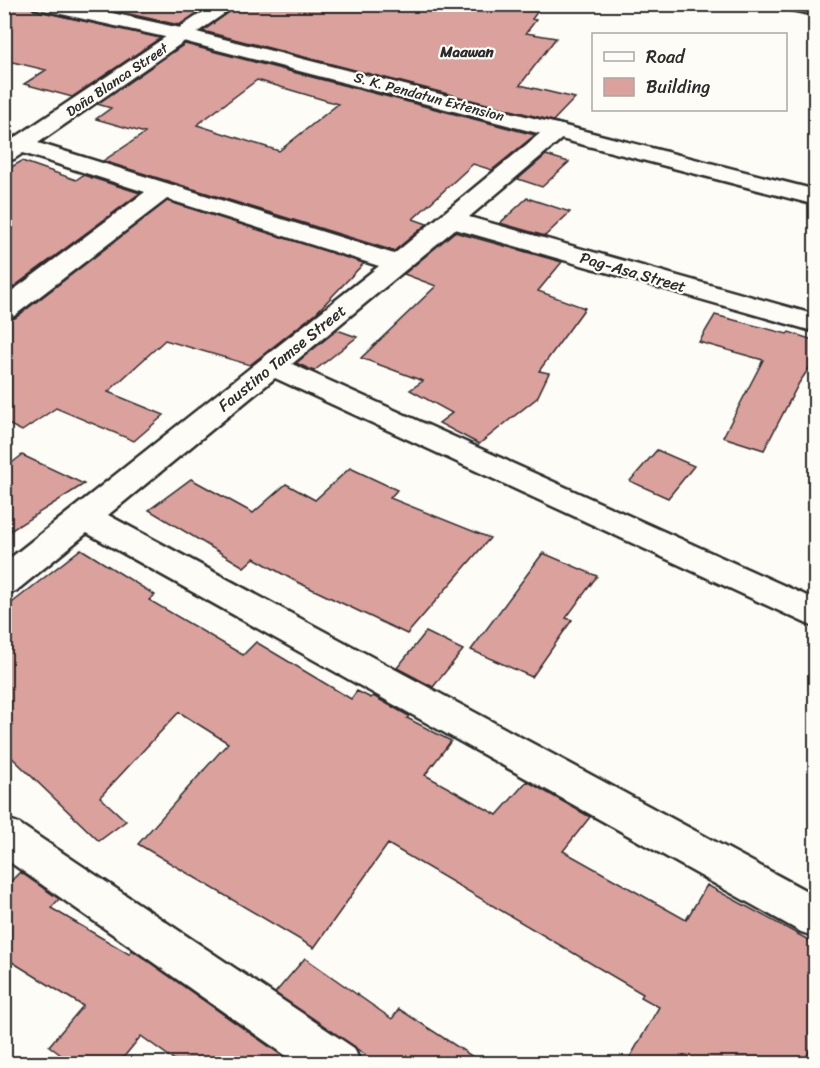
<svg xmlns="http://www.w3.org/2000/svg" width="820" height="1068" font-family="Sriracha,sans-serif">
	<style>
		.building { fill: #dba19d; stroke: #2b2b2b; stroke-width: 1.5; fill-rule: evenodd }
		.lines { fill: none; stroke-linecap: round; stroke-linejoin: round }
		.street-casing { stroke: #2b2b2b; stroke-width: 5 }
		.secondary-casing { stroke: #2b2b2b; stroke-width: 5 }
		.street { fill: #fdfcf7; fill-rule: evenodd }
		.secondary { fill: #fdfcf7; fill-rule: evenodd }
		.labels { text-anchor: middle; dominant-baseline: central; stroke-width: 4.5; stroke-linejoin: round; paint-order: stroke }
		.far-street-label { font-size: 14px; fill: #2b2b2b; stroke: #fdfcf7 }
		.far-neighbourhood-label { font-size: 15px; font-weight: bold; fill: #2b2b2b; stroke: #fdfcf7 }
		.street-label { font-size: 16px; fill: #2b2b2b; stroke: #fdfcf7 }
	</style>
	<rect width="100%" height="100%" fill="#fdfcf7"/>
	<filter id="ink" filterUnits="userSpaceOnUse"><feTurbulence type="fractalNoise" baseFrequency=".0167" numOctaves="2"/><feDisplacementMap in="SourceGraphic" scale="12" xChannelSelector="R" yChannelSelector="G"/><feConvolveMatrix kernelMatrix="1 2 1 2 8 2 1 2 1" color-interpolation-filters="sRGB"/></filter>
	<g filter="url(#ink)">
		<path class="building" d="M9 4H30L34 10 160 38 72 97 24 84 46 70 4 60V9L8 10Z
			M84 4H210L179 25Z
			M240 4H543L532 19 536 20 526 33 556 38 520 85 575 98 553 121 203 31Z
			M185 44 535 135 492 170 473 164 413 219 427 224 394 251 103 161 145 133 96 119 111 108 97 104ZM257 80 338 104 279 151 197 125Z
			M546 155 569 162 542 187 518 179Z
			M22 161 76 180 83 175 140 193 4 294V171Z
			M527 198 570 212 545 236 500 223Z
			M167 201 364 263 317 312 250 365 165 340 108 392 164 415 134 441 56 408 22 431 4 422V320L15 318Z
			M454 232 562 262 538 291 585 308 539 371 549 373 537 398 479 444 439 423 452 413 410 390 423 381 361 358 436 286 404 274Z
			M715 315 787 334 789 332 816 341V358L799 383 764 450 723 437 763 360 699 342Z
			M337 330 357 337 314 371 296 363Z
			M657 450 694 466 668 498 630 481Z
			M22 455 84 484 4 535V469Z
			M350 468 397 490 390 498 490 538 407 634 295 581 254 558 244 567 149 510 191 479 253 513 286 484 315 500Z
			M81 549 155 595 149 600 243 655 256 642 351 699 357 691 371 698 373 696 409 716 407 718 451 741 425 775 497 815 527 781 590 817 563 851 686 920 707 885 816 944V1037L803 1064H626L659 1007 641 997 643 994 388 844 314 948 138 844 228 743 179 712 100 797 126 821 99 841 4 750V609Z
			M543 553 597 576 566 618 572 620 532 677 471 650Z
			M426 632 463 650 433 687 397 668Z
			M20 872 59 899 51 908 129 954 132 950 284 1057 280 1064H180L141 1036 118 1064H73L49 1046 83 1006 4 957V888Z
			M305 958 392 1019 399 1009 484 1064H379L275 993Z"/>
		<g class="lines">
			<defs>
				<path id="street" d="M215 4H238L38 143 394 254 549 126 557 124 565 126 568 131 565 136 469 217 816 315V332L455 229 292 364 816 600V628L275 378 108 515 816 896V937L801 932 87 533 16 591 4 594V563L379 266 167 199 14 316 4 318V297L145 192 23 153 14 159 4 161V145Z
					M779 4H816V15L781 8Z
					M4 818 18 823 354 1048 361 1064H298L4 858Z"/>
				<path id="secondary" d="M32 4H71L185 29 816 190V205L183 41 34 8Z"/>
			</defs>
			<use href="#street" class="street-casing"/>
			<use href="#secondary" class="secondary-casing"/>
			<use href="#street" class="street"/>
			<use href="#secondary" class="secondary"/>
		</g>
	</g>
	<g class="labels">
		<g class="far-street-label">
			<text transform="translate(117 80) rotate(-34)">Doña Blanca Street</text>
			<text transform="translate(429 97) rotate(15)">S. K. Pendatun Extension</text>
		</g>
		<g class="far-neighbourhood-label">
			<text x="467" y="52">Maawan</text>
		</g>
		<g class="street-label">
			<text transform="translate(633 272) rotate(16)">Pag-Asa Street</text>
			<text transform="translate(282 358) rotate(-39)">Faustino Tamse Street</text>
		</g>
	</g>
	<rect width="820" height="1068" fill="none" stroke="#fdfcf7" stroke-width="24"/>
	<rect x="12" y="12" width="796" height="1044" fill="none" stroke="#2b2b2b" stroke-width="2" filter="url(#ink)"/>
	<rect x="592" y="33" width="195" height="78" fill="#fdfcf7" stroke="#a9a8a5" stroke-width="1.5"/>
	<rect x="604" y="52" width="30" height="9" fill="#fdfcf7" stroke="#a9a8a5" stroke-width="1.5"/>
	<text x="646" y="63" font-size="18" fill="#2b2b2b">Road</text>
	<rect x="604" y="78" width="30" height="18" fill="#dba19d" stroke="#a9a8a5" stroke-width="1.5"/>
	<text x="646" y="93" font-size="18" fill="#2b2b2b">Building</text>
</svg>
